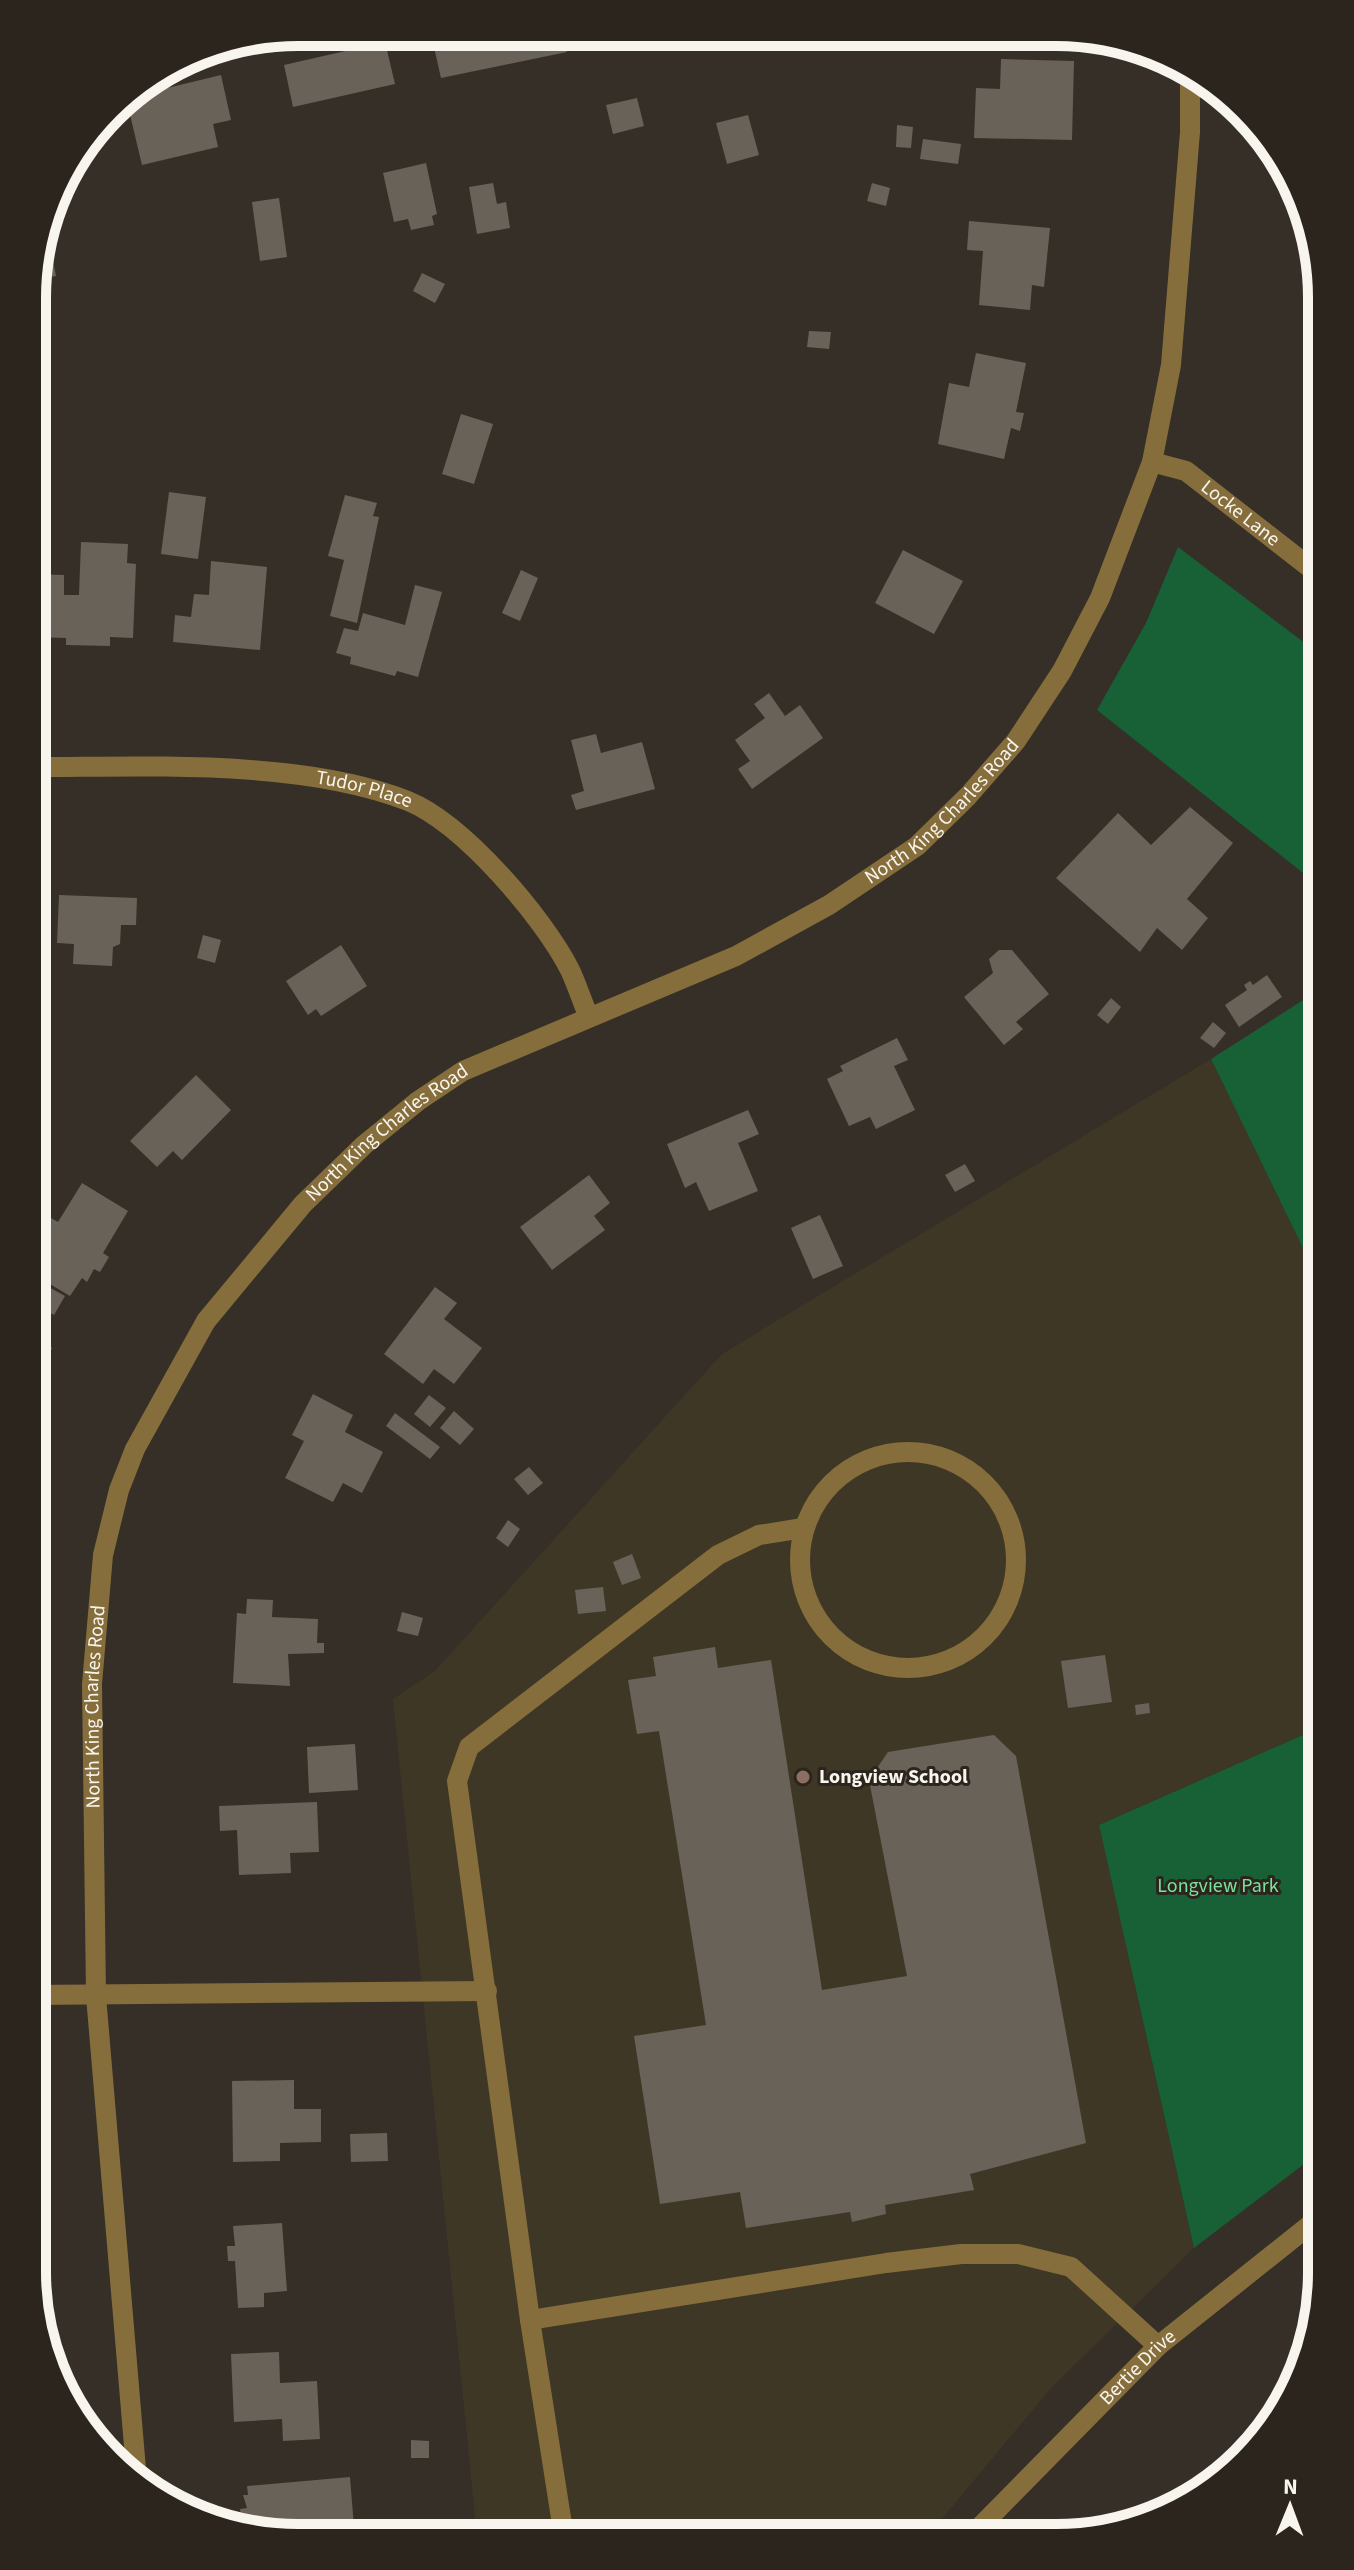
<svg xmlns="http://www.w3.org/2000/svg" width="1354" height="2570" font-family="'Source Sans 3',sans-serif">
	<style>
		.education { fill: #3f3726 }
		.green { fill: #186036 }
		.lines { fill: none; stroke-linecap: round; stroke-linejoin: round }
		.stream { stroke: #084f56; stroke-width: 12 }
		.building { fill: #696259 }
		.minor { stroke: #856e3b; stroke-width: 20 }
		.education-dot { fill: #8d6e63; stroke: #2b251d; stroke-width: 3 }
		.labels { text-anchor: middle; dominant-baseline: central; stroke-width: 6; stroke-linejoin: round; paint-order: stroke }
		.street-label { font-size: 20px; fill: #f8f4ee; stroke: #2b251d }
		.poi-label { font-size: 20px; font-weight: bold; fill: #f8f4ee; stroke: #2b251d; text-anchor: start }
		.park-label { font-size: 20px; fill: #7ae19c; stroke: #2b251d }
		.rim { fill: none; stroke: #f8f4ee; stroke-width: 10 }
	</style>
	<rect width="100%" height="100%" fill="#352f27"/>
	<path class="education" d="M1211 1059 1322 1287V1644L1314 1730 1099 1825 1194 2248 1051 2388 926 2538 477 2536 393 1699 434 1672 722 1354Z"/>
	<path class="green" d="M1178 547 1322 656V888L1097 710 1146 623Z
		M1322 988V1287L1211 1059Z
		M1322 1645 1321 2151 1194 2248 1099 1825 1314 1730Z"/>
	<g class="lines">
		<path class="stream" d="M1272 2418 1277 2416"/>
	</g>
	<path class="building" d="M477 33 563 34 567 52 441 78 433 43Z
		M602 34H631V35L604 41Z
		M385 42 395 84 293 107 284 65Z
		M1001 59 1074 61 1072 140 974 138 976 88 1000 89Z
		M221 75 231 120 213 124 218 147 142 165 126 98Z
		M637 98 644 126 613 134 606 105Z
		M748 115 759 155 727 164 716 123Z
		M897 125 913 127 911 148 896 147Z
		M923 139 961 144 958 164 920 159Z
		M87 145 91 161 71 166Z
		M426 163 437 214 432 216 434 225 411 230 408 219 394 222 383 173Z
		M493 183 497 204 506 202 510 228 477 234 469 187Z
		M872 183 890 188 886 206 867 201Z
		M279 198 287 257 260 261 252 202Z
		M969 221 1050 228 1044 287 1032 285 1030 310 979 305 983 251 967 250Z
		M48 235 56 276 34 280V264L43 236Z
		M422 273 445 284 435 303 413 291Z
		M809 331 831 332 829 349 807 347Z
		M976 353 1026 363 1016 412 1024 413 1020 431 1011 428 1004 459 938 444 949 383 969 387Z
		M461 414 493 424 474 484 442 474Z
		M34 451H43L44 526H34Z
		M169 492 206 497 198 559 161 554Z
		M345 495 377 503 373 516 379 517 357 623 330 616 344 560 328 556Z
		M81 542 128 544 127 563 136 564 133 638 110 637V646L66 645V638L34 637V574L64 575V595H79Z
		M903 550 963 581 934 634 875 603Z
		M211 561 267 567 260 650 173 642 175 615 191 617 194 594 209 595Z
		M521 570 538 578 520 621 502 613Z
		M415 585 442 592 418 677 397 671 395 676 350 664 351 657 336 653 344 628 358 631 363 613 405 625Z
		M769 693 785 716 800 705 823 738 752 789 738 769 750 761 735 740 765 718 754 704Z
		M596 734 601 753 642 742 655 789 576 810 571 795 584 791 571 740Z
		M1190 807 1233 843 1187 899 1208 918 1182 950 1157 928 1140 952 1056 878 1118 813 1151 845Z
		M59 895 137 898 136 925H121L120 944 113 947 112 966 73 964 74 944 57 943Z
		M203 935 221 940 215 963 197 958Z
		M341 945 367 986 321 1016 316 1009 308 1015 286 981Z
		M999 950H1012L1049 994 1016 1022 1023 1029 1004 1045 964 997 993 973 989 959Z
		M1267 975 1282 997 1239 1027 1225 1005 1247 990 1244 985 1250 981 1253 985Z
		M1111 998 1121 1007 1108 1024 1097 1015Z
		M1213 1022 1226 1033 1214 1048 1200 1038Z
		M897 1038 908 1060 894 1066 915 1110 876 1129 870 1117 849 1126 827 1079 843 1071 840 1066Z
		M196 1075 231 1110 182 1160 173 1151 157 1167 130 1141Z
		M748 1110 759 1134 738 1143 758 1191 709 1211 696 1182 685 1188 667 1144Z
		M965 1164 975 1181 955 1192 945 1175Z
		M589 1175 610 1203 594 1216 605 1230 552 1270 520 1227Z
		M82 1183 128 1211 103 1253 109 1257 100 1272 94 1269 87 1282 82 1278 70 1296 33 1274 41 1255 38 1253 44 1242 33 1235 46 1215 58 1222Z
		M820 1215 843 1266 813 1279 791 1228Z
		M34 1279 65 1296 54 1315 33 1303Z
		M435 1287 457 1303 444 1319 482 1348 454 1384 434 1369 423 1384 384 1354Z
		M33 1337 52 1348 34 1387 47 1394 33 1418Z
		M313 1394 353 1415 345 1432 383 1452 362 1493 343 1483 333 1502 285 1478 304 1441 292 1435Z
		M429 1395 446 1408 430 1427 414 1414Z
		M454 1411 474 1429 460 1445 440 1428Z
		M395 1413 440 1447 430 1459 386 1426Z
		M529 1467 543 1483 528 1495 514 1479Z
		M508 1520 520 1529 508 1547 496 1538Z
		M632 1554 641 1578 622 1585 613 1562Z
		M603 1587 606 1611 578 1614 575 1590Z
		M247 1599 273 1600 272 1617 318 1619 317 1643H324V1653L288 1654 290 1686 233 1683 237 1613 246 1614Z
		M402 1612 423 1618 418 1636 397 1631Z
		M715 1647 718 1668 771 1660 822 1990 907 1976 869 1780 888 1752 994 1735 1016 1756 1086 2143 970 2174 974 2190 885 2205 886 2214 852 2222 850 2212 746 2228 740 2192 660 2204 634 2036 706 2025 659 1731 637 1734 628 1680 656 1676 653 1657Z
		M1105 1655 1112 1702 1068 1708 1061 1661Z
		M1149 1703 1150 1713 1136 1715 1135 1705Z
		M355 1744 358 1790 309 1793 307 1747Z
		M317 1802 319 1852 290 1853 291 1873 239 1875 237 1830 220 1831 219 1806Z
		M294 2080V2109H321V2142L280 2143V2161L233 2162 232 2081Z
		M387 2133 388 2161 351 2162 350 2134Z
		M282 2223 287 2291 264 2293V2307L238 2308 235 2261H228L227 2246H235L233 2226Z
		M279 2352 280 2383 317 2381 320 2439 283 2441 282 2419 234 2422 231 2354Z
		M411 2440 429 2441V2458H411Z
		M350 2477 354 2527 324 2531 325 2536H263L252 2532 251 2522 242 2523 240 2509 247 2508 243 2495H248L247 2486Z"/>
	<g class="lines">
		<g class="minor">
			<path id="s1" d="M1152 462 1186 471 1322 577"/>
			<path id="s2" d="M34 767C148 767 301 759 408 801 464 824 543 917 570 970 577 985 582 1001 588 1015"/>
			<circle cx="908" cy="1560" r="108"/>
			<path d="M32 1995 487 1991"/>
			<path d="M530 2320 457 1781 469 1747 718 1555 759 1535 803 1528"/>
			<path id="s3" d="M137 2481 96 1996 92 1684 103 1555 119 1490 135 1449 206 1321 303 1204 364 1145 418 1101 463 1071 736 956 829 905 917 846 968 796 1016 741 1062 671 1100 598 1152 462 1171 365 1190 132V78"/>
			<path d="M564 2537 530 2320 886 2263 961 2254H1018L1071 2267 1158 2346"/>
			<path id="s4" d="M969 2538 1158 2346 1321 2216"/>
		</g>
	</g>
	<circle class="education-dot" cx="803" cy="1777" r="8"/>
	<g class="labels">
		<g class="street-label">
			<text stroke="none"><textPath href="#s1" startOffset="104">Locke Lane</textPath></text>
			<text stroke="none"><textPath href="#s2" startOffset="332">Tudor Place</textPath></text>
			<text stroke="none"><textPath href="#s3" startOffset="2096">North King Charles Road</textPath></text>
			<text stroke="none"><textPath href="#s3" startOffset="1448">North King Charles Road</textPath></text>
			<text stroke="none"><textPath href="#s3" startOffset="776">North King Charles Road</textPath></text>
			<text stroke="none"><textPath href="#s4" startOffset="240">Bertie Drive</textPath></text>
		</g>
		<g class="poi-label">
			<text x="819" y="1777">Longview School</text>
		</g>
		<g class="park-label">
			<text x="1218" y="1886">Longview Park</text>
		</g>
	</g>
	<path d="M0 0H1354V2570H0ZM298 46H1056A252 252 0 0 1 1308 298V2272A252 252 0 0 1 1056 2524H298A252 252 0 0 1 46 2272V298A252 252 0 0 1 298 46Z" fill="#2b251d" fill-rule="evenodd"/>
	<path class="rim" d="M298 46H1056A252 252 0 0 1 1308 298V2272A252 252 0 0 1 1056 2524H298A252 252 0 0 1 46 2272V298A252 252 0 0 1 298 46Z"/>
	<g transform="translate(1290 2506) rotate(1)" stroke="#2b251d" stroke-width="6" paint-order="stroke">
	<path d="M0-6L14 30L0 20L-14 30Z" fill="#f8f4ee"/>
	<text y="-12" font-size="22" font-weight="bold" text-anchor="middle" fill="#f8f4ee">N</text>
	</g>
</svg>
